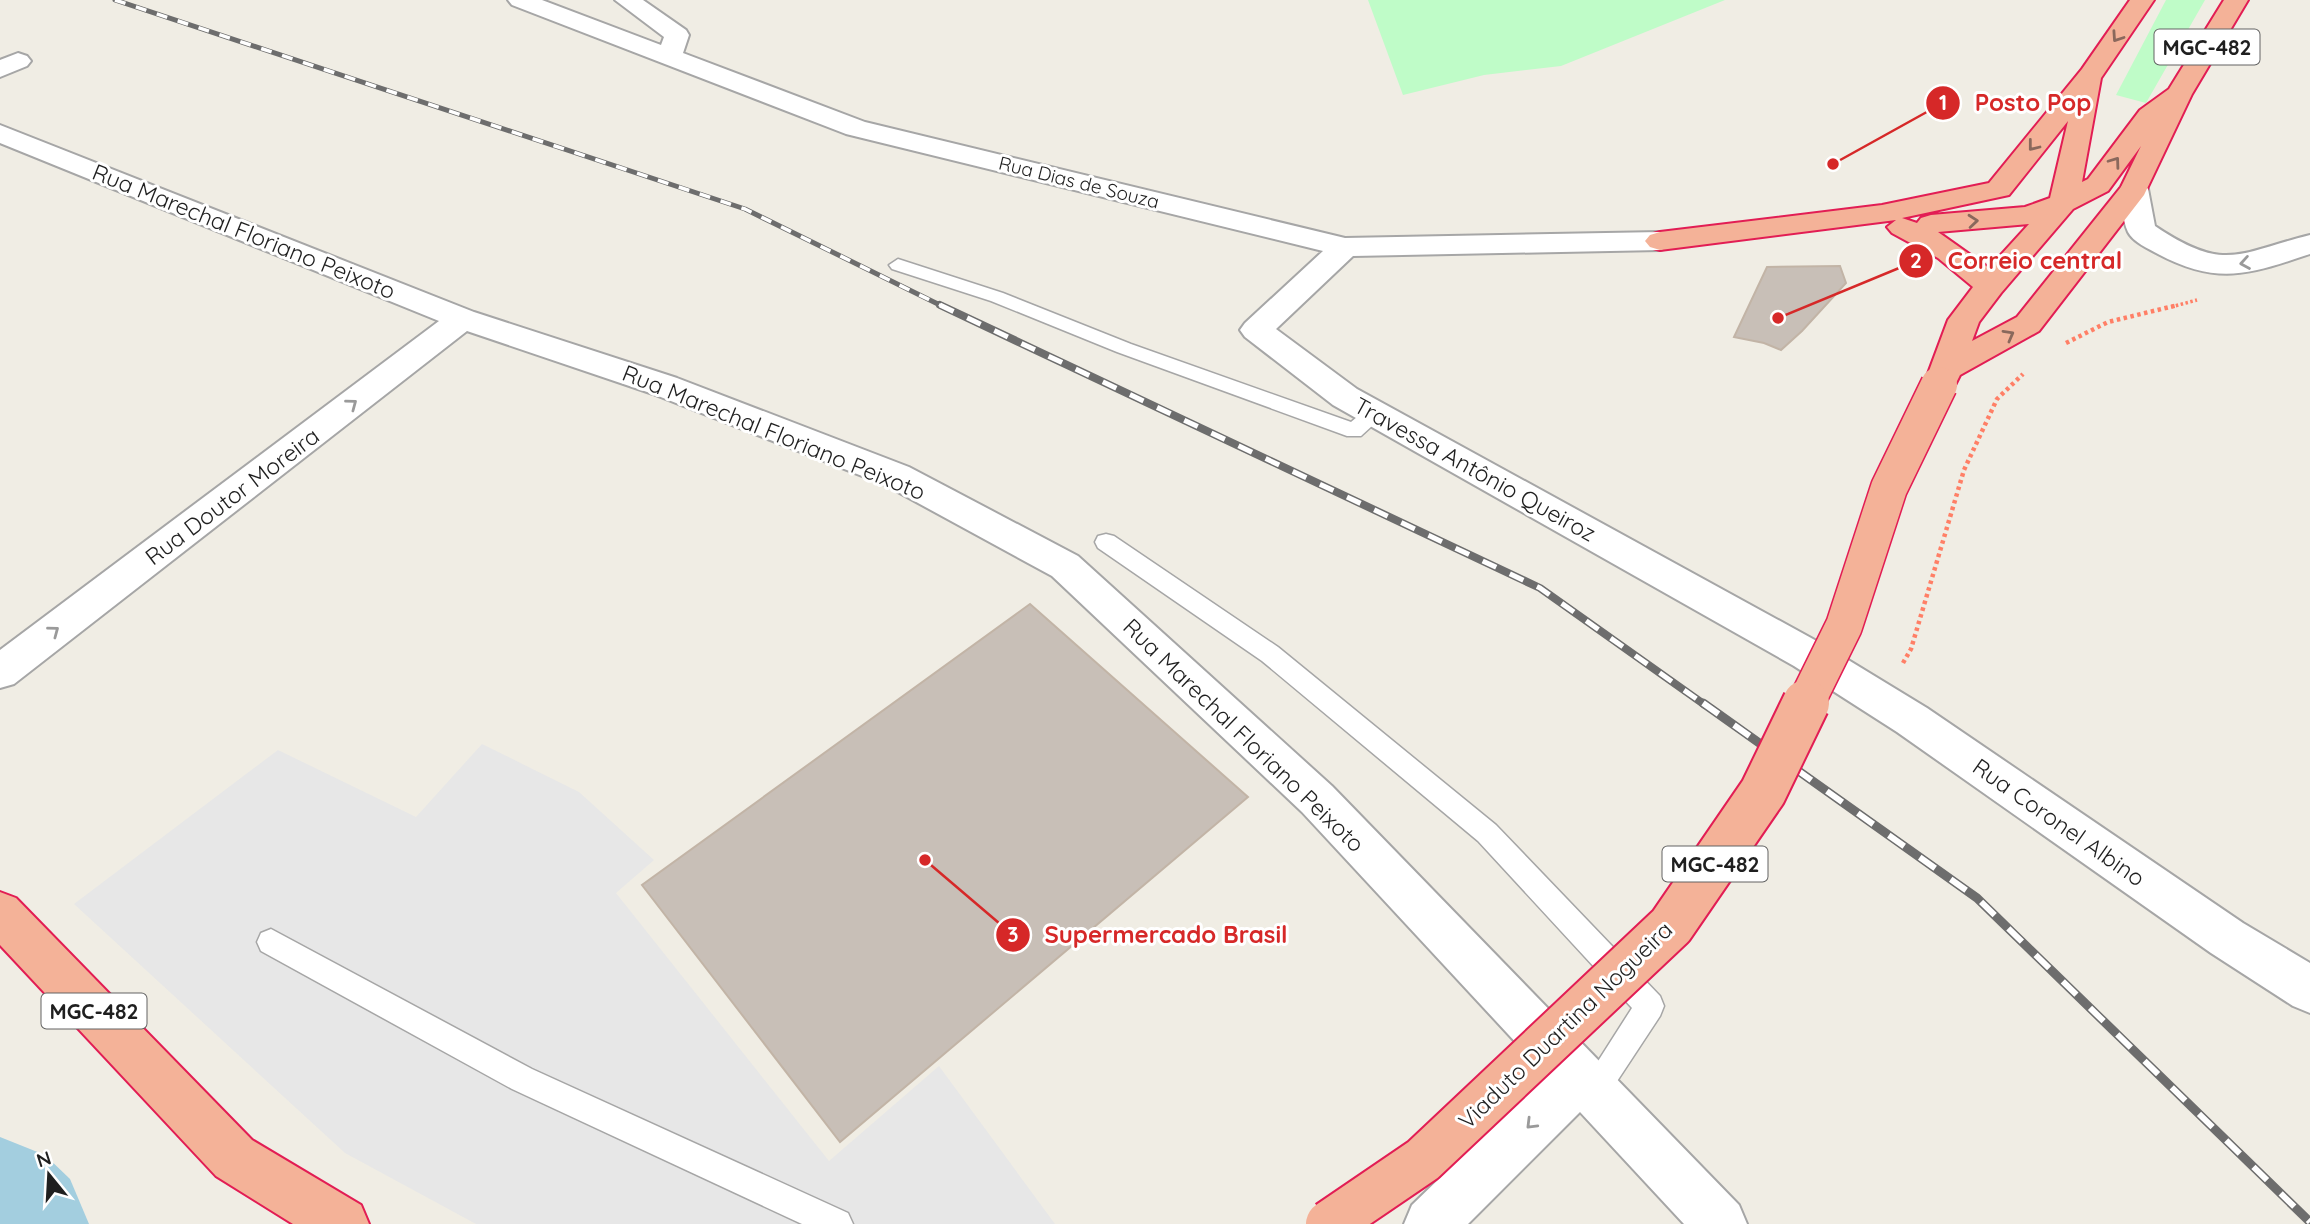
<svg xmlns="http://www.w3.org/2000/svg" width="2310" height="1224" font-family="Quicksand,sans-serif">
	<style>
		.park { fill: #bffcc8 }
		.parking { fill: #e7e7e7 }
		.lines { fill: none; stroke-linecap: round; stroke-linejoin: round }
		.river { fill: #a3cedf; fill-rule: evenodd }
		.building { fill: #c8bfb7; stroke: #c2b4a6; stroke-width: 2 }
		.service-casing { stroke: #a6a6a6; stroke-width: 3 }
		.minor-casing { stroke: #a6a6a6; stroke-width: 4 }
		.trunk-casing { stroke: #e21d54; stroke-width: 4 }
		.path-far1 { stroke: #ff7f66; stroke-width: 3.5; stroke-dasharray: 2.5 2.5; stroke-linecap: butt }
		.path { stroke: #ff7f66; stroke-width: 4.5; stroke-dasharray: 3.5 3.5; stroke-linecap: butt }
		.service { fill: #fff; fill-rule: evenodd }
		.minor { fill: #fff; fill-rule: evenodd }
		.trunk { fill: #f4b298; fill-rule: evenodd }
		.rail-far2-casing { stroke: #6d6d6d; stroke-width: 5 }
		.rail-far1-casing { stroke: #6d6d6d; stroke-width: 8 }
		.rail-casing { stroke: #6d6d6d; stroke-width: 9 }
		.rail-far2 { stroke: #fff; stroke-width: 3.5; stroke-dasharray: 11; stroke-linecap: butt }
		.rail-far1 { stroke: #fff; stroke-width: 5; stroke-dasharray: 15; stroke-linecap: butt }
		.rail { stroke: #fff; stroke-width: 6; stroke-dasharray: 19; stroke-linecap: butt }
		.trunk-bridge-far1-casing { stroke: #e21d54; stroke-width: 39; stroke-linecap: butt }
		.trunk-bridge-casing { stroke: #e21d54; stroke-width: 50; stroke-linecap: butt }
		.trunk-bridge-far1 { stroke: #f4b298; stroke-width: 36 }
		.trunk-bridge { stroke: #f4b298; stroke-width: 46 }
		.oneway { stroke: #8a685c }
		.oneway2 { stroke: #9a9a9a }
		.labels { text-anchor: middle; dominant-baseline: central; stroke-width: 6; stroke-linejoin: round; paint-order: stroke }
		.far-street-label { font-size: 19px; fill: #1f1f1f; stroke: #fff }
		.shield { fill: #fff; stroke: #626262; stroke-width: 2 }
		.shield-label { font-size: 21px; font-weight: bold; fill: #1f1f1f }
		.street-label { font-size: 23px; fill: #1f1f1f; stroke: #fff }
		.leader { fill: none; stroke: #d62828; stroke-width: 2.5 }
		.callout-dot { fill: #d62828; stroke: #fff; stroke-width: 2.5 }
		.mark-label { font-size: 21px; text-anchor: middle; font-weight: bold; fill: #fff }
		.callout-label { font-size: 24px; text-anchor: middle; font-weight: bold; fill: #d62828; stroke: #fff; stroke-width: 6; stroke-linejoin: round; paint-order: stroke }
	</style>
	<rect width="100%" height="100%" fill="#f0ede4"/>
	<path class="park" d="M1368 0H1725L1561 66 1484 75 1403 95Z
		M2166 0H2205L2146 103 2116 95Z"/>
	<path class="parking" d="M482 744 579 792 654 860 616 893 829 1161 939 1066 1055 1224H476L345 1153 74 904 278 750 416 817Z"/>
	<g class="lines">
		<path class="river" d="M0 1137 45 1155 70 1179 89 1224H0Z"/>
	</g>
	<path class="building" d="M1840 266 1846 283 1802 331 1781 350 1764 343 1734 337 1767 267Z
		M1030 604 1248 797 840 1142 642 885Z"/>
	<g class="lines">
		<defs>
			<path id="service" d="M898 259 1003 293 1131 344 1351 422C1361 414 1369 405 1382 409L1385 414 1361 436H1347L1117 352 991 301 892 269 889 265Z
				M1106 534 1114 536 1278 647 1496 825 1660 996 1664 1006 1660 1016 1604 1101 1594 1106 1584 1101 1579 1091 1632 1008 1478 841 1262 661 1098 548 1095 542 1098 536Z
				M271 929 532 1069 848 1213 853 1224H802L512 1089 261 951 257 942 261 933Z"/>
			<path id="minor" d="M508 0H542L661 45 664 37 615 0H643L686 30 689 35 683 53 865 122 1345 238 1660 232 1670 235 1675 241 1670 247 1660 250 1353 256 1276 329 1357 389 1822 644 1927 708 2243 923 2310 963V1013L2293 1006 2211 953 1897 732 1794 666 1333 405 1245 337 1240 330 1245 323 1323 251 846 134 512 5Z
				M18 53 27 56 31 61 27 66 0 77V60Z
				M0 125 474 312 677 378 909 467 1078 556 1332 786 1739 1205 1747 1224H1684L1580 1112 1468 1224H1404L1412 1205 1546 1075 1302 812 1052 576 885 485 653 394 467 331 14 684 0 688V650L439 321 0 143Z
				M2134 180 2144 183 2148 189 2155 226C2225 273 2237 253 2310 235V254C2250 274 2218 286 2158 254 2149 249 2133 242 2128 232 2122 220 2122 202 2120 189L2124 183Z"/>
			<path id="trunk" d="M2130 0H2154L2101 78 2082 182 2088 179 2140 110 2169 89 2224 0H2248L2192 94 2144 195 2039 331 1960 375 1954 387 1942 390 1930 387 1926 379 1948 320 1973 287 1938 258 1892 233 1887 227 1896 220 1660 250 1650 247 1645 241 1650 235 1660 232 1882 205 1989 183 2082 69ZM2068 121 2050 198 2025 207 1931 215 1921 218 1917 223 1902 218 2009 195ZM2141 146 2121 187 2017 317 1972 341 1979 322 2001 293 2073 209 2108 191ZM2029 224 1989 268 1938 232Z
				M0 892 16 898 252 1140 361 1205 369 1224H293L216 1176 0 945Z"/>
		</defs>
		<use href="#service" class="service-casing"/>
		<use href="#minor" class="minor-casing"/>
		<use href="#trunk" class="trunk-casing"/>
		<path class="path-far1" d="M2171 307 2197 300"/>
		<path class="path" d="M2066 343 2108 322 2178 305
			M1903 663 1911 649 1964 470 1997 399 2023 374"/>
		<use href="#service" class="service"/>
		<use href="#minor" class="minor"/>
		<use href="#trunk" class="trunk"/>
		<defs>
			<path id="rail-far2" d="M115 0 745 209 944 307"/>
			<path id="rail-far1" d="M940 305 1540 588 1705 705"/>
			<path id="rail" d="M1703 703 1977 898 2310 1222"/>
		</defs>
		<use href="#rail-far2" class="rail-far2-casing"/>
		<use href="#rail-far1" class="rail-far1-casing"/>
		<use href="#rail" class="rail-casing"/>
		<use href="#rail-far2" class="rail-far2"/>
		<use href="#rail-far1" class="rail-far1"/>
		<use href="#rail" class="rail"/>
		<defs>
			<path id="trunk-bridge-far1" d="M1805 705 1844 626 1889 488 1939 385"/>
			<path id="trunk-bridge" d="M1329 1224 1423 1160 1671 926 1763 792 1806 703"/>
		</defs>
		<use href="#trunk-bridge-far1" class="trunk-bridge-far1-casing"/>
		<use href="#trunk-bridge" class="trunk-bridge-casing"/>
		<use href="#trunk-bridge-far1" class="trunk-bridge-far1"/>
		<use href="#trunk-bridge" class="trunk-bridge"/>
	</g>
	<defs><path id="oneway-chevron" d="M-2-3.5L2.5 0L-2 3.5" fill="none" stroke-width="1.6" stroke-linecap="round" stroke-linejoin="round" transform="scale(1.75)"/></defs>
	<g class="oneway">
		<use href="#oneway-chevron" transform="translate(2117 37) rotate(124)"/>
		<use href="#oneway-chevron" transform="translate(2033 146) rotate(128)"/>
		<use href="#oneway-chevron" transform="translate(2115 162) rotate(-54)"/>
		<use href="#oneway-chevron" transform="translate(1973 221) rotate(-5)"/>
		<use href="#oneway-chevron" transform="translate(2009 335) rotate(-29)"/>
	</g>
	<g class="oneway2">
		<use href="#oneway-chevron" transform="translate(2245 263) rotate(170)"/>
		<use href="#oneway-chevron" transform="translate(352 404) rotate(-37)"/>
		<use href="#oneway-chevron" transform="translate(54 631) rotate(-37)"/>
		<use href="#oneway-chevron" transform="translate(1531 1124) rotate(135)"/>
	</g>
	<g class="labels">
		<g class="far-street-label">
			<text transform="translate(1079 182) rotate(14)">Rua Dias de Souza</text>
		</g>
		<g class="shield">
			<rect x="2154.5" y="29.5" width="105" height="35" rx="5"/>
			<rect x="1662.5" y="846.5" width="105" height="35" rx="5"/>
			<rect x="41.5" y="993.5" width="105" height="35" rx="5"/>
		</g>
		<g class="shield-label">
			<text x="2207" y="47">MGC-482</text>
			<text x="1715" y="864">MGC-482</text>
			<text x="94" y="1011">MGC-482</text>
		</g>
		<g class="street-label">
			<text transform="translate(244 231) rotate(22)">Rua Marechal Floriano Peixoto</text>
			<text transform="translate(774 432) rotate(22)">Rua Marechal Floriano Peixoto</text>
			<text transform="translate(1475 469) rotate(29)">Travessa Antônio Queiroz</text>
			<text transform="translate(232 496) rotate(-37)">Rua Doutor Moreira</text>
			<text transform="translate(1244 735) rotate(44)">Rua Marechal Floriano Peixoto</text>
			<text transform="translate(2059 822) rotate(35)">Rua Coronel Albino</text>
			<text transform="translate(1565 1025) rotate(-44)">Viaduto Duartina Nogueira</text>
		</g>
	</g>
	<path class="leader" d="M1833 164L1943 103M1778 318L1916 261M925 860L1013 935"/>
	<g class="callout-dot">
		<circle cx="1833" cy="164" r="7"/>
		<circle cx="1778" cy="318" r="7"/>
		<circle cx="925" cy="860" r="7"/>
		<circle cx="1943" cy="103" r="18"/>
		<circle cx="1916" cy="261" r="18"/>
		<circle cx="1013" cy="935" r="18"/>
	</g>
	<g class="mark-label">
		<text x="1943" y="110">1</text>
		<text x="1916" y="268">2</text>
		<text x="1013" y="942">3</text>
	</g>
	<g class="callout-label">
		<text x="2033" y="111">Posto Pop</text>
		<text x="2035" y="269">Correio central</text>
		<text x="1166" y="943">Supermercado Brasil</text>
	</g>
	<g transform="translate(49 1175) rotate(342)" stroke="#ffffff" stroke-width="5" paint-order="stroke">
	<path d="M0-5L12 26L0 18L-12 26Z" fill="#1f1f1f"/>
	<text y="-10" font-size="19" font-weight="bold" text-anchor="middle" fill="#1f1f1f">N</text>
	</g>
</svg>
